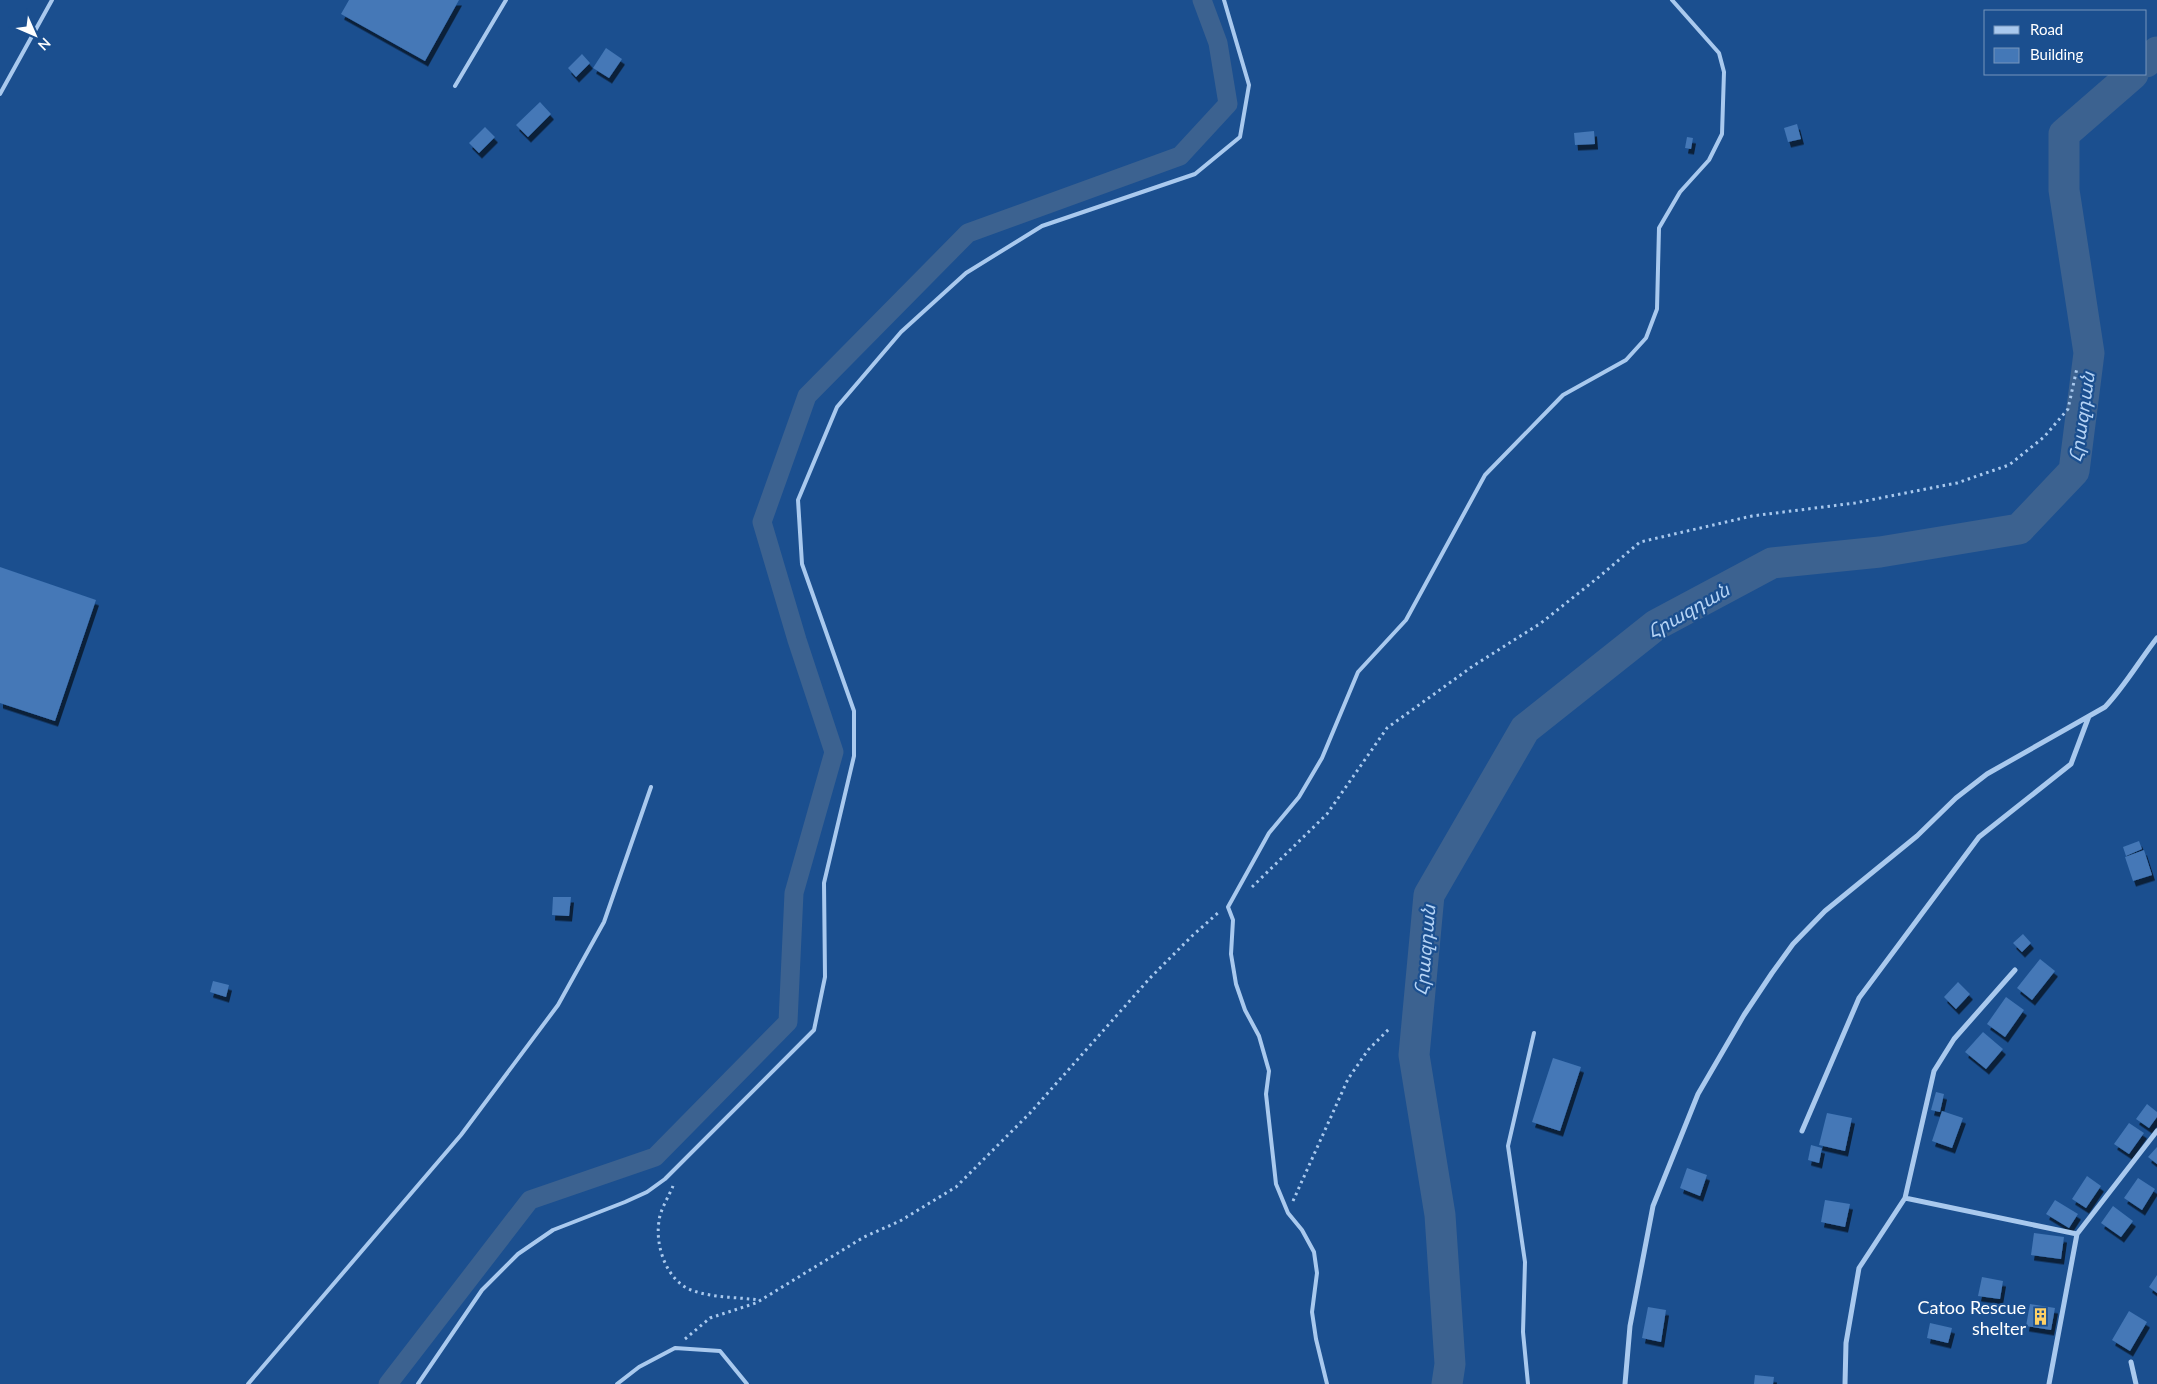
<svg xmlns="http://www.w3.org/2000/svg" width="2157" height="1384" font-family="Lato,'Noto Sans Armenian',sans-serif">
	<style>
		.lines { fill: none; stroke-linecap: round; stroke-linejoin: round }
		.canal { stroke: #3c6290; stroke-width: 19 }
		.river { stroke: #3c6290; stroke-width: 31 }
		.building { fill: #4478b7; filter: url(#shadow) }
		.path { stroke: #a9c9ee; stroke-width: 3; stroke-dasharray: 2.5 4; stroke-linecap: butt }
		.service { stroke: #a9c9ee; stroke-width: 4 }
		.minor { stroke: #a9c9ee; stroke-width: 5 }
		.labels { text-anchor: middle; dominant-baseline: central; stroke-width: 4.5; stroke-linejoin: round; paint-order: stroke }
		.poi-label { font-size: 18px; fill: #fff; stroke: #1b4f8f; text-anchor: end }
		.water-label { font-size: 19px; font-style: italic; fill: #b5d3f5; stroke: #1b4f8f }
	</style>
	<defs>
		<filter id="shadow"><feDropShadow dx="3" dy="5.5" stdDeviation="0" flood-color="#0009"/></filter>
	</defs>
	<rect width="100%" height="100%" fill="#1b4f8f"/>
	<g class="lines">
		<path class="canal" d="M388 1384 530 1200 655 1157 788 1022 794 893 834 752 797 640 762 522 807 396 968 233 1180 156 1228 104 1218 43 1202 0"/>
		<path class="river" d="M2146 62 2157 52
			M1447 1384 1450 1364 1440 1215 1414 1055 1429 895 1525 729 1656 625 1772 563 1880 552 2019 529 2074 471 2089 353 2064 190V134L2133 74"/>
	</g>
	<path class="building" d="M349 0H459L425 61 341 14Z
		M606 48 622 59 609 78 593 68Z
		M582 54 590 63 576 77 568 68Z
		M540 102 551 114 528 137 516 125Z
		M1797 124 1801 139 1788 142 1784 128Z
		M485 127 495 137 479 153 469 143Z
		M1594 131 1595 144 1575 145 1574 133Z
		M1687 137 1693 138 1691 149 1685 148Z
		M0 567 96 600 55 721 0 703Z
		M2139 841 2142 849 2126 856 2123 847Z
		M2144 850 2152 875 2133 881 2125 857Z
		M553 897H571L569 916 552 915Z
		M2023 934 2031 943 2022 952 2013 943Z
		M2040 959 2055 971 2032 1000 2017 988Z
		M213 981 229 985 226 997 210 992Z
		M1958 982 1970 994 1956 1009 1944 997Z
		M2006 997 2024 1010 2005 1037 1987 1024Z
		M1983 1032 2003 1049 1986 1069 1965 1052Z
		M1553 1058 1581 1067 1560 1131 1532 1122Z
		M1936 1092 1944 1094 1940 1112 1931 1110Z
		M2147 1104 2157 1112V1117L2149 1128 2136 1119Z
		M1942 1111 1963 1118 1952 1148 1932 1141Z
		M1827 1113 1852 1118 1845 1151 1819 1145Z
		M2129 1123 2144 1133 2129 1154 2114 1144Z
		M1811 1145 1822 1148 1819 1163 1808 1160Z
		M2157 1147V1164L2148 1157Z
		M1687 1168 1707 1175 1700 1196 1680 1188Z
		M2087 1176 2101 1186 2086 1208 2072 1199Z
		M2138 1178 2155 1189 2142 1210 2124 1198Z
		M1825 1200 1850 1204 1845 1227 1821 1222Z
		M2055 1200 2078 1214 2069 1228 2046 1214Z
		M2113 1206 2133 1221 2121 1237 2101 1223Z
		M2034 1233 2064 1237 2061 1259 2031 1255Z
		M2157 1275V1293L2149 1287Z
		M1982 1277 2003 1281 2000 1299 1978 1296Z
		M2030 1304 2055 1308 2051 1330 2026 1326Z
		M1648 1307 1666 1310 1661 1342 1642 1338Z
		M2129 1311 2147 1322 2130 1351 2112 1340Z
		M1930 1323 1952 1328 1948 1343 1927 1338Z
		M1755 1375 1774 1377 1773 1384H1754Z"/>
	<g class="lines">
		<path class="path" d="M1252 887 1327 814 1387 728 1473 666 1541 623 1600 576 1640 542 1752 516 1855 503 1957 483 2009 465 2044 437 2068 409 2077 368
			M673 1186C669 1196 660 1210 659 1221 655 1245 666 1280 691 1290 712 1298 737 1297 759 1300
			M1293 1201 1348 1079 1368 1050 1389 1029
			M685 1339 710 1318 756 1303 864 1237 900 1221 956 1187 1030 1113 1150 978 1192 936 1219 912"/>
		<path class="service" d="M455 86 506 0
			M0 94 52 0
			M248 1384 461 1135 558 1005 604 922 651 787
			M418 1384 482 1290 518 1254 553 1230 625 1202 647 1192 665 1179 814 1030 825 977 824 883 854 756V711L802 564 798 500 837 407 901 332 966 273 1042 226 1195 174 1240 137 1249 85 1224 0
			M617 1384 639 1367 675 1348 720 1351 747 1384
			M1327 1384 1316 1339 1312 1312 1317 1273 1314 1252 1302 1230 1288 1213 1276 1184 1266 1094 1269 1071 1259 1036 1245 1010 1236 984 1231 954 1233 920 1228 907 1269 833 1299 797 1322 758 1358 672 1406 620 1485 475 1563 395 1626 360 1646 338 1657 309 1659 228 1680 192 1709 160 1722 134 1724 72 1719 53 1672 0
			M1528 1384 1523 1332 1525 1262 1508 1146 1534 1033"/>
		<path class="minor" d="M1802 1131 1859 998 1979 837 2071 764 2089 716
			M1905 1198 2077 1234
			M2131 1362 2136 1384
			M1625 1384 1630 1326 1653 1206 1698 1094 1744 1015 1772 973 1793 944 1825 911 1917 836 1956 798 1987 774 2105 707C2125 686 2139 661 2157 638
			M1845 1384 1846 1343 1859 1268 1905 1198 1934 1071 1954 1039 2015 970
			M2049 1384 2077 1234 2157 1131"/>
	</g>
	<defs>
		<symbol id="building-bare" viewBox="-9 -9 18 18"><path d="M-4-6H4V6H1V3H-1V6H-4ZM-2.5-4.3h1.7v1.8h-1.7ZM.8-4.3h1.7v1.8H.8ZM-2.5-1h1.7V.8h-1.7ZM.8-1h1.7V.8H.8Z" fill="#ffd166" stroke="#1b4f8f" stroke-width="2.5" paint-order="stroke"/></symbol>
	</defs>
	<g fill-rule="evenodd">
		<use href="#building-bare" x="2028" y="1304" width="25" height="25"/>
	</g>
	<g class="labels">
		<g class="poi-label">
			<text x="2026" y="1307">Catoo Rescue<tspan x="2026" dy="21">shelter</tspan></text>
		</g>
		<g class="water-label">
			<text transform="translate(2081 417) rotate(-82)">Հրազդան</text>
			<text transform="translate(1688 610) rotate(-30)">Հրազդան</text>
			<text transform="translate(1424 950) rotate(-85)">Հրազդան</text>
		</g>
	</g>
	<rect x="1984" y="10" width="162" height="65" fill="#1b4f8f" stroke="#7695bc"/>
	<rect x="1994" y="26" width="25" height="8" fill="#a9c9ee" stroke="#7695bc"/>
	<text x="2030" y="35" font-size="15" fill="#ffffff">Road</text>
	<rect x="1994" y="48" width="25" height="15" fill="#4478b7" stroke="#7695bc"/>
	<text x="2030" y="60" font-size="15" fill="#ffffff">Building</text>
	<g transform="translate(35 35) rotate(135)" stroke="#1b4f8f" stroke-width="4" paint-order="stroke">
	<path d="M0-4L9 19L0 12L-9 19Z" fill="#ffffff"/>
	<text y="-8" font-size="14" font-weight="bold" text-anchor="middle" fill="#ffffff">N</text>
	</g>
</svg>
